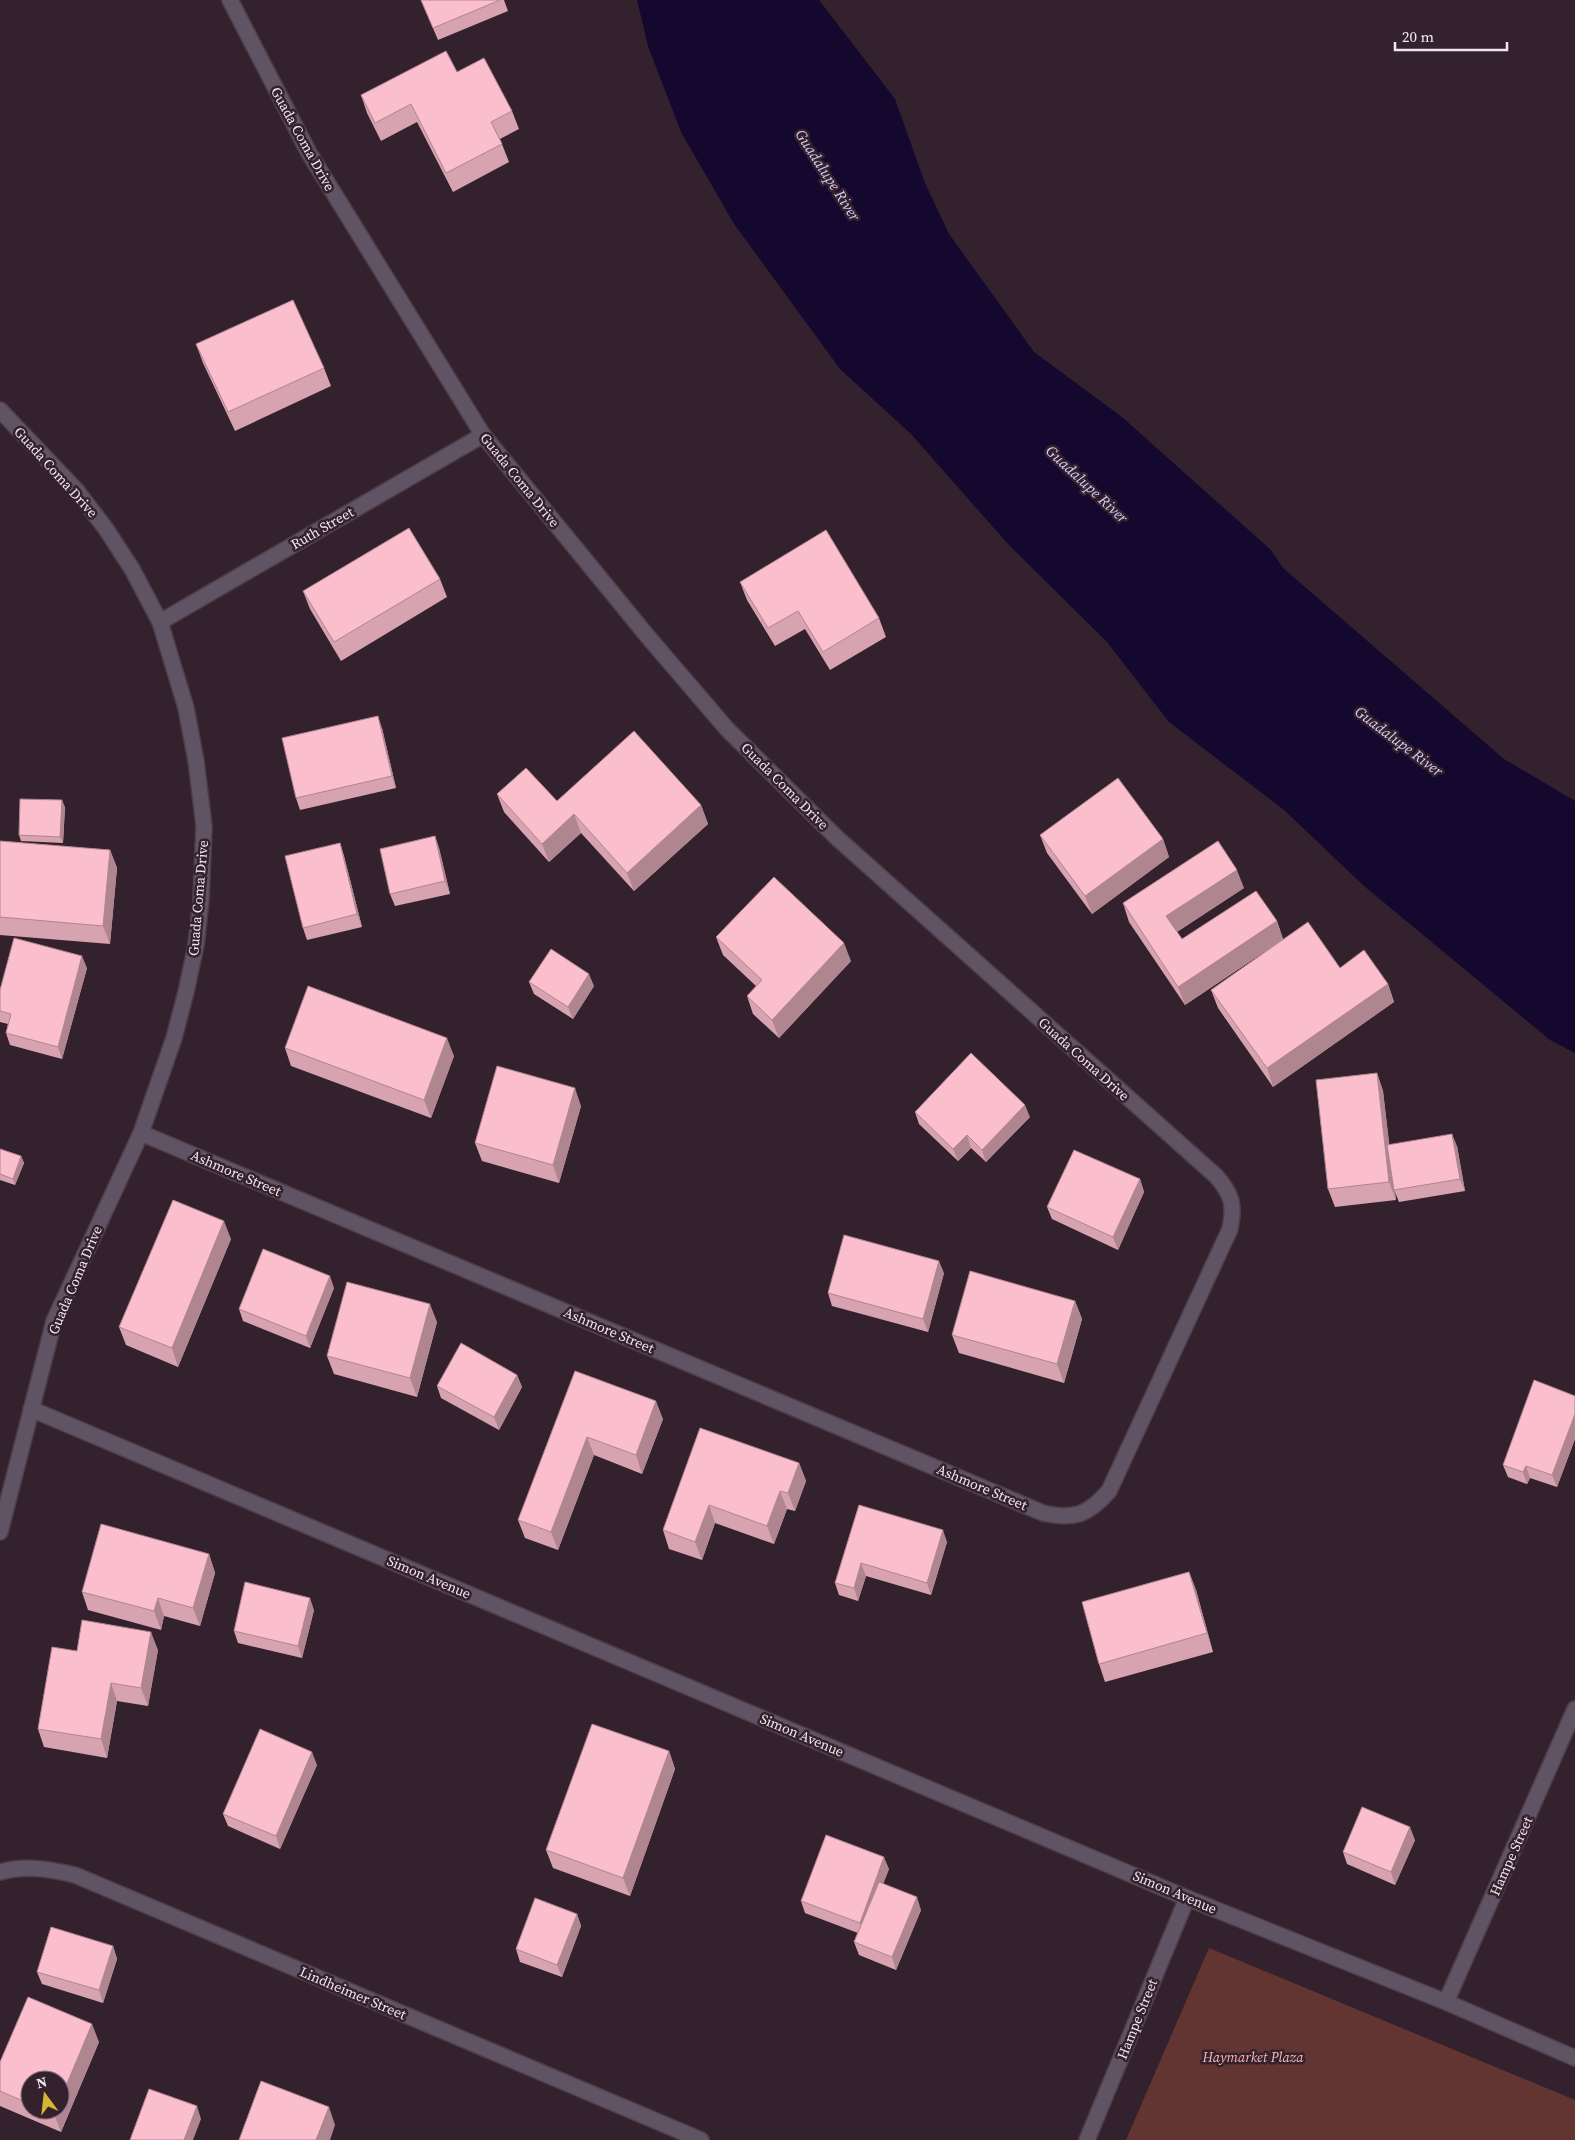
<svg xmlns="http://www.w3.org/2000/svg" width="1575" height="2140" font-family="'Source Serif 4',serif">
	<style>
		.green { fill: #623532 }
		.water { fill: #15082e }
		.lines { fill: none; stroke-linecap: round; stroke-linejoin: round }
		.minor-casing { stroke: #4f3c49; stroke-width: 18 }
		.minor { stroke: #5f5364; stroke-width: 15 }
		.wall { fill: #d7a3b0; fill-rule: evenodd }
		.shaded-wall { fill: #af8590 }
		.building { fill: #fabecd; stroke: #af8590 }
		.labels { text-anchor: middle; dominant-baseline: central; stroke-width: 5; stroke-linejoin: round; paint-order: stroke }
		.street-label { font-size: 14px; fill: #f3e5ee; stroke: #34212e }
		.park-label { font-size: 14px; font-style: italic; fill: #fdb8b2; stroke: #34212e }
		.water-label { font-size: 15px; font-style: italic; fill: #d4ccf7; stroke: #34212e }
	</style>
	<rect width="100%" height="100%" fill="#34212e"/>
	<path class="green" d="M1209 1948 1575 2100V2140H1126Z"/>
	<path class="water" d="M637 0H819L895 99 925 183 949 234 1034 352 1122 417 1271 550 1283 568 1504 759 1575 801V1053L1550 1040 1364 886 1284 810 1169 722 1107 642 1007 543 911 434 840 369 734 224 681 132 648 46Z"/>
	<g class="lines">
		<defs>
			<path id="minor" d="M0 410 77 491 106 529 132 569 160 622 186 708 196 761 204 826 201 900 196 945 186 992 174 1038 141 1133 54 1321 0 1532
				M160 622 483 435
				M141 1133 1043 1513C1074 1520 1088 1515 1109 1491L1230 1229C1235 1205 1232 1194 1216 1176L836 837 727 729 649 638 483 435 309 153 230 0
				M31 1409 1187 1898 1446 2002 1575 2058
				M0 1872C26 1865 49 1869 75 1875L701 2140
				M1446 2002 1575 1709
				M1087 2140 1187 1898"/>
		</defs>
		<use href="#minor" class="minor-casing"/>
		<use href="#minor" class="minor"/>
	</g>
	<path class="wall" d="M421 0H504L508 11 438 40Z
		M457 72 512 111 519 129 500 139 509 162 453 192 417 122 381 141 367 113 361 95Z
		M196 344 324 368 331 386 235 431 203 363Z
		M440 579 447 597 341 661 310 609 303 591Z
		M740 582 879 618 886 637 830 670 805 629 775 646 747 600Z
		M382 728 396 788 300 810 296 798Z
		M497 794 557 801 701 805 708 824 634 891 581 833 549 862 504 812Z
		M65 807 63 843 21 841 19 835Z
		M1040 835 1163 839 1169 857 1092 914 1047 853Z
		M435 836 439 848 450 894 395 906 390 894Z
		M0 841 110 850 117 868 110 944 0 935Z
		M340 843 344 856 362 927 307 940 303 928Z
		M1244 888 1177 932 1182 939 1277 921 1283 939 1340 968 1388 984 1394 1002 1273 1087 1218 1008 1211 990 1273 946 1185 1005 1129 922 1123 903Z
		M716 937 851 961 779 1038 753 1014 747 996 756 986 723 955Z
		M87 968 62 1059 10 1045 6 1033 8 1024 0 1022V990Z
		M529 982 594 986 573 1019 534 994Z
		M285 1048 454 1056 431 1118 291 1066Z
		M1377 1073 1383 1091 1389 1144 1457 1146 1465 1191 1399 1202 1395 1192 1396 1200 1335 1207 1328 1189Z
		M581 1106 559 1183 482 1161 475 1143Z
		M915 1112 1030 1117 986 1162 971 1148 958 1161 919 1124Z
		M0 1149 21 1156 24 1163 15 1185 0 1180Z
		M1140 1179 1144 1192 1118 1250 1052 1219 1047 1207Z
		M231 1239 178 1367 126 1345 119 1327Z
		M944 1273 928 1332 832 1306 828 1293Z
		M334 1288 310 1348 243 1321 239 1309Z
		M1075 1301 1082 1319 1064 1383 959 1353 952 1335Z
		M437 1322 417 1397 334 1374 327 1356Z
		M575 1371 663 1419 642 1474 594 1455 558 1550 525 1538 518 1520Z
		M517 1375 522 1387 499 1430 441 1398 437 1386Z
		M1575 1396V1439L1557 1487 1530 1478 1527 1484 1508 1477 1503 1465Z
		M700 1428 799 1463 806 1481 795 1511 787 1509 774 1544 715 1523 702 1560 669 1549 663 1530Z
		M859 1505 947 1542 931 1595 866 1576 858 1601 839 1595 835 1583Z
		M209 1554 215 1573 200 1626 164 1616 161 1630 88 1610 82 1592Z
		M1189 1572 1196 1590 1213 1652 1105 1682 1099 1664Z
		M314 1610 302 1658 238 1643 234 1631Z
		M158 1650 148 1706 117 1701 107 1758 44 1747 38 1729 77 1651Z
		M669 1751 675 1769 630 1896 553 1868 546 1850Z
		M317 1765 280 1849 228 1826 223 1814Z
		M1415 1840 1395 1885 1347 1864 1343 1852Z
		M889 1869 883 1883 921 1910 896 1970 859 1955 854 1942 858 1933 805 1913 801 1901Z
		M577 1914 581 1926 562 1977 520 1962 516 1949Z
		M113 1946 117 1959 103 2003 42 1984 37 1972Z
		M99 2042 61 2132 0 2106V2062ZM30 2080 60 2110H30Z"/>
	<path class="shaded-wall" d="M378 716 382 728 396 788 392 776Z
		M62 800 65 807 63 843 60 837Z
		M701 805 708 824 634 891 627 873Z
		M574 814 581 833 549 862 542 844Z
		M435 836 439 848 450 894 445 881Z
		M1163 839 1169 857 1092 914 1085 896Z
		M340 843 344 856 362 927 357 914Z
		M110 850 117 868 110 944 103 926Z
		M1237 870 1244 888 1173 934 1166 916Z
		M1277 921 1283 939 1185 1005 1178 987Z
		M844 943 851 961 779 1038 772 1020Z
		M82 956 87 968 62 1059 58 1047Z
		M589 974 594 986 573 1019 568 1007Z
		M1388 984 1394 1002 1273 1087 1267 1068Z
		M447 1038 454 1056 431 1118 424 1100Z
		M1377 1073 1383 1091 1396 1200 1389 1182Z
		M575 1088 581 1106 559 1183 553 1165Z
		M1025 1105 1030 1117 986 1162 982 1150Z
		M1452 1134 1457 1146 1465 1191 1460 1179Z
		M967 1135 971 1148 958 1161 953 1149Z
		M21 1156 24 1163 15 1185 13 1179Z
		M1140 1179 1144 1192 1118 1250 1113 1237Z
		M224 1221 231 1239 178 1367 172 1348Z
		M939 1261 944 1273 928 1332 923 1319Z
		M330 1276 334 1288 310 1348 306 1336Z
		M1075 1301 1082 1319 1064 1383 1057 1364Z
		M430 1304 437 1322 417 1397 410 1378Z
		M517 1375 522 1387 499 1430 494 1417Z
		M656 1401 663 1419 642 1474 636 1455Z
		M1575 1414V1439L1557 1487 1552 1475Z
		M587 1437 594 1455 558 1550 551 1532Z
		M799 1463 806 1481 795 1511 788 1493Z
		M1526 1466 1530 1478 1527 1484 1523 1472Z
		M780 1491 787 1509 774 1544 767 1526Z
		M709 1505 715 1523 702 1560 695 1542Z
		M943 1530 947 1542 931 1595 927 1583Z
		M209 1554 215 1573 200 1626 193 1608Z
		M861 1563 866 1576 858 1601 854 1588Z
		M1189 1572 1196 1590 1213 1652 1207 1633Z
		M158 1598 164 1616 161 1630 154 1611Z
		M310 1598 314 1610 302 1658 298 1646Z
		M151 1632 158 1650 148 1706 141 1688Z
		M111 1683 117 1701 107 1758 101 1739Z
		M669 1751 675 1769 630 1896 623 1878Z
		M312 1752 317 1765 280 1849 276 1836Z
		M1410 1827 1415 1840 1395 1885 1391 1872Z
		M884 1857 889 1869 864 1935 860 1923Z
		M917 1897 921 1910 896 1970 892 1957Z
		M577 1914 581 1926 562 1977 557 1965Z
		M113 1946 117 1959 103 2003 99 1990Z
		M92 2024 99 2042 61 2132 54 2114 56 2110H60V2100Z
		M197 2106 201 2119 193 2140H184Z
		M329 2107 335 2125 330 2140H316Z"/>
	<path class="building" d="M421 0H500L433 28Z
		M446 51 457 72 484 58 512 111 491 122 502 144 446 173 411 104 375 123 361 95Z
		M293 300 324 368 228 412 196 344Z
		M409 528 440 579 334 642 303 591Z
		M826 530 879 618 823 652 798 611 768 628 740 582Z
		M378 716 392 776 296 798 282 738Z
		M634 731 701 805 627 873 574 814 542 844 497 794 526 768 557 801Z
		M1118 778 1163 839 1085 896 1040 835Z
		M20 799 62 800 60 837 19 835Z
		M435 836 445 881 390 894 380 849Z
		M0 841 110 850 103 926 0 917Z
		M1218 841 1237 870 1166 916 1182 939 1256 891 1277 921 1178 987 1123 903Z
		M340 843 357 914 303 928 285 856Z
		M774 877 844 943 772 1020 747 996 762 980 716 937Z
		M1308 922 1340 968 1364 950 1388 984 1267 1068 1211 990Z
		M14 938 82 956 58 1047 6 1033 11 1014 0 1011V990Z
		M551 949 589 974 568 1007 529 982Z
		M308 986 447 1038 424 1100 285 1048Z
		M971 1053 1025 1105 982 1150 967 1135 953 1149 915 1112Z
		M497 1066 575 1088 553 1165 475 1143Z
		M1377 1073 1389 1182 1328 1189 1316 1080Z
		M1452 1134 1460 1179 1394 1190 1387 1145Z
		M0 1149 21 1156 13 1179 0 1174Z
		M1074 1150 1140 1179 1113 1237 1047 1207Z
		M173 1200 224 1221 172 1348 119 1327Z
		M844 1235 939 1261 923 1319 828 1293Z
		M263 1249 330 1276 306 1336 239 1309Z
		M970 1271 1075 1301 1057 1364 952 1335Z
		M347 1282 430 1304 410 1378 327 1356Z
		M461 1343 517 1375 494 1417 437 1386Z
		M575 1371 656 1401 636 1455 587 1437 551 1532 518 1520Z
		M1534 1380 1575 1396V1414L1552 1475 1526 1466 1523 1472 1503 1465Z
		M700 1428 799 1463 788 1493 780 1491 767 1526 709 1505 695 1542 663 1530Z
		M859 1505 943 1530 927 1583 861 1563 854 1588 835 1583Z
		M101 1524 209 1554 193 1608 158 1598 154 1611 82 1592Z
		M1189 1572 1207 1633 1099 1664 1082 1602Z
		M245 1582 310 1598 298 1646 234 1631Z
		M82 1620 151 1632 141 1688 111 1683 101 1739 38 1729 52 1647 77 1651Z
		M592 1724 669 1751 623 1878 546 1850Z
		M260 1729 312 1752 276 1836 223 1814Z
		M1362 1807 1410 1827 1391 1872 1343 1852Z
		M826 1835 884 1857 860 1923 801 1901Z
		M879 1882 917 1897 892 1957 854 1942Z
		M535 1898 577 1914 557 1965 516 1949Z
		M51 1927 113 1946 99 1990 37 1972Z
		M28 1997 92 2024 60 2100V2080H30V2104L0 2091V2062Z
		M261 2081 329 2107 316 2140H239Z
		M149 2089 197 2106 184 2140H130Z
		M45 2110H56L54 2114Z"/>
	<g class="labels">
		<g class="street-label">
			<text transform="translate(303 139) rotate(61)">Guada Coma Drive</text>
			<text transform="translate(56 472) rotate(48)">Guada Coma Drive</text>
			<text transform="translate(520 480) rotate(51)">Guada Coma Drive</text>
			<text transform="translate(322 528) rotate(-30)">Ruth Street</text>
			<text transform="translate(785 786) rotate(45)">Guada Coma Drive</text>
			<text transform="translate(198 898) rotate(-85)">Guada Coma Drive</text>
			<text transform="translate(1084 1059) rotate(42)">Guada Coma Drive</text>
			<text transform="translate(236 1173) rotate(23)">Ashmore Street</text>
			<text transform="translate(75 1280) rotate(-67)">Guada Coma Drive</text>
			<text transform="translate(609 1330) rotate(23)">Ashmore Street</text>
			<text transform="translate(982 1487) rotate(23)">Ashmore Street</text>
			<text transform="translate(429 1577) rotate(23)">Simon Avenue</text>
			<text transform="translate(802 1735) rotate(23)">Simon Avenue</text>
			<text transform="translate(1511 1856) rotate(-66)">Hampe Street</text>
			<text transform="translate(1175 1892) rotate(23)">Simon Avenue</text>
			<text transform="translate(353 1993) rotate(23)">Lindheimer Street</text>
			<text transform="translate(1137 2019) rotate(-68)">Hampe Street</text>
		</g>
		<g class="park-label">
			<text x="1253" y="2057">Haymarket Plaza</text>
		</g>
		<g class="water-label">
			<text transform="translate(828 175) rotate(57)">Guadalupe River</text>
			<text transform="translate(1087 484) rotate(43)">Guadalupe River</text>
			<text transform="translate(1399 741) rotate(37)">Guadalupe River</text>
		</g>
	</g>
	<g transform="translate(45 2095) rotate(345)"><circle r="24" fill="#34212e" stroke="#806f7b"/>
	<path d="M0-4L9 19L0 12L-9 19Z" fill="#d6b534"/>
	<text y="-8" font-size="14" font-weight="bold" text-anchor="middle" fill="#f3e5ee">N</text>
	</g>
	<path d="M1395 42v8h112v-8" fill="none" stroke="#f3e5ee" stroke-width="2.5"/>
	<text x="1402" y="42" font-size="15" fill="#f3e5ee" stroke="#34212e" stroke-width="4" paint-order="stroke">20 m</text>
</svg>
